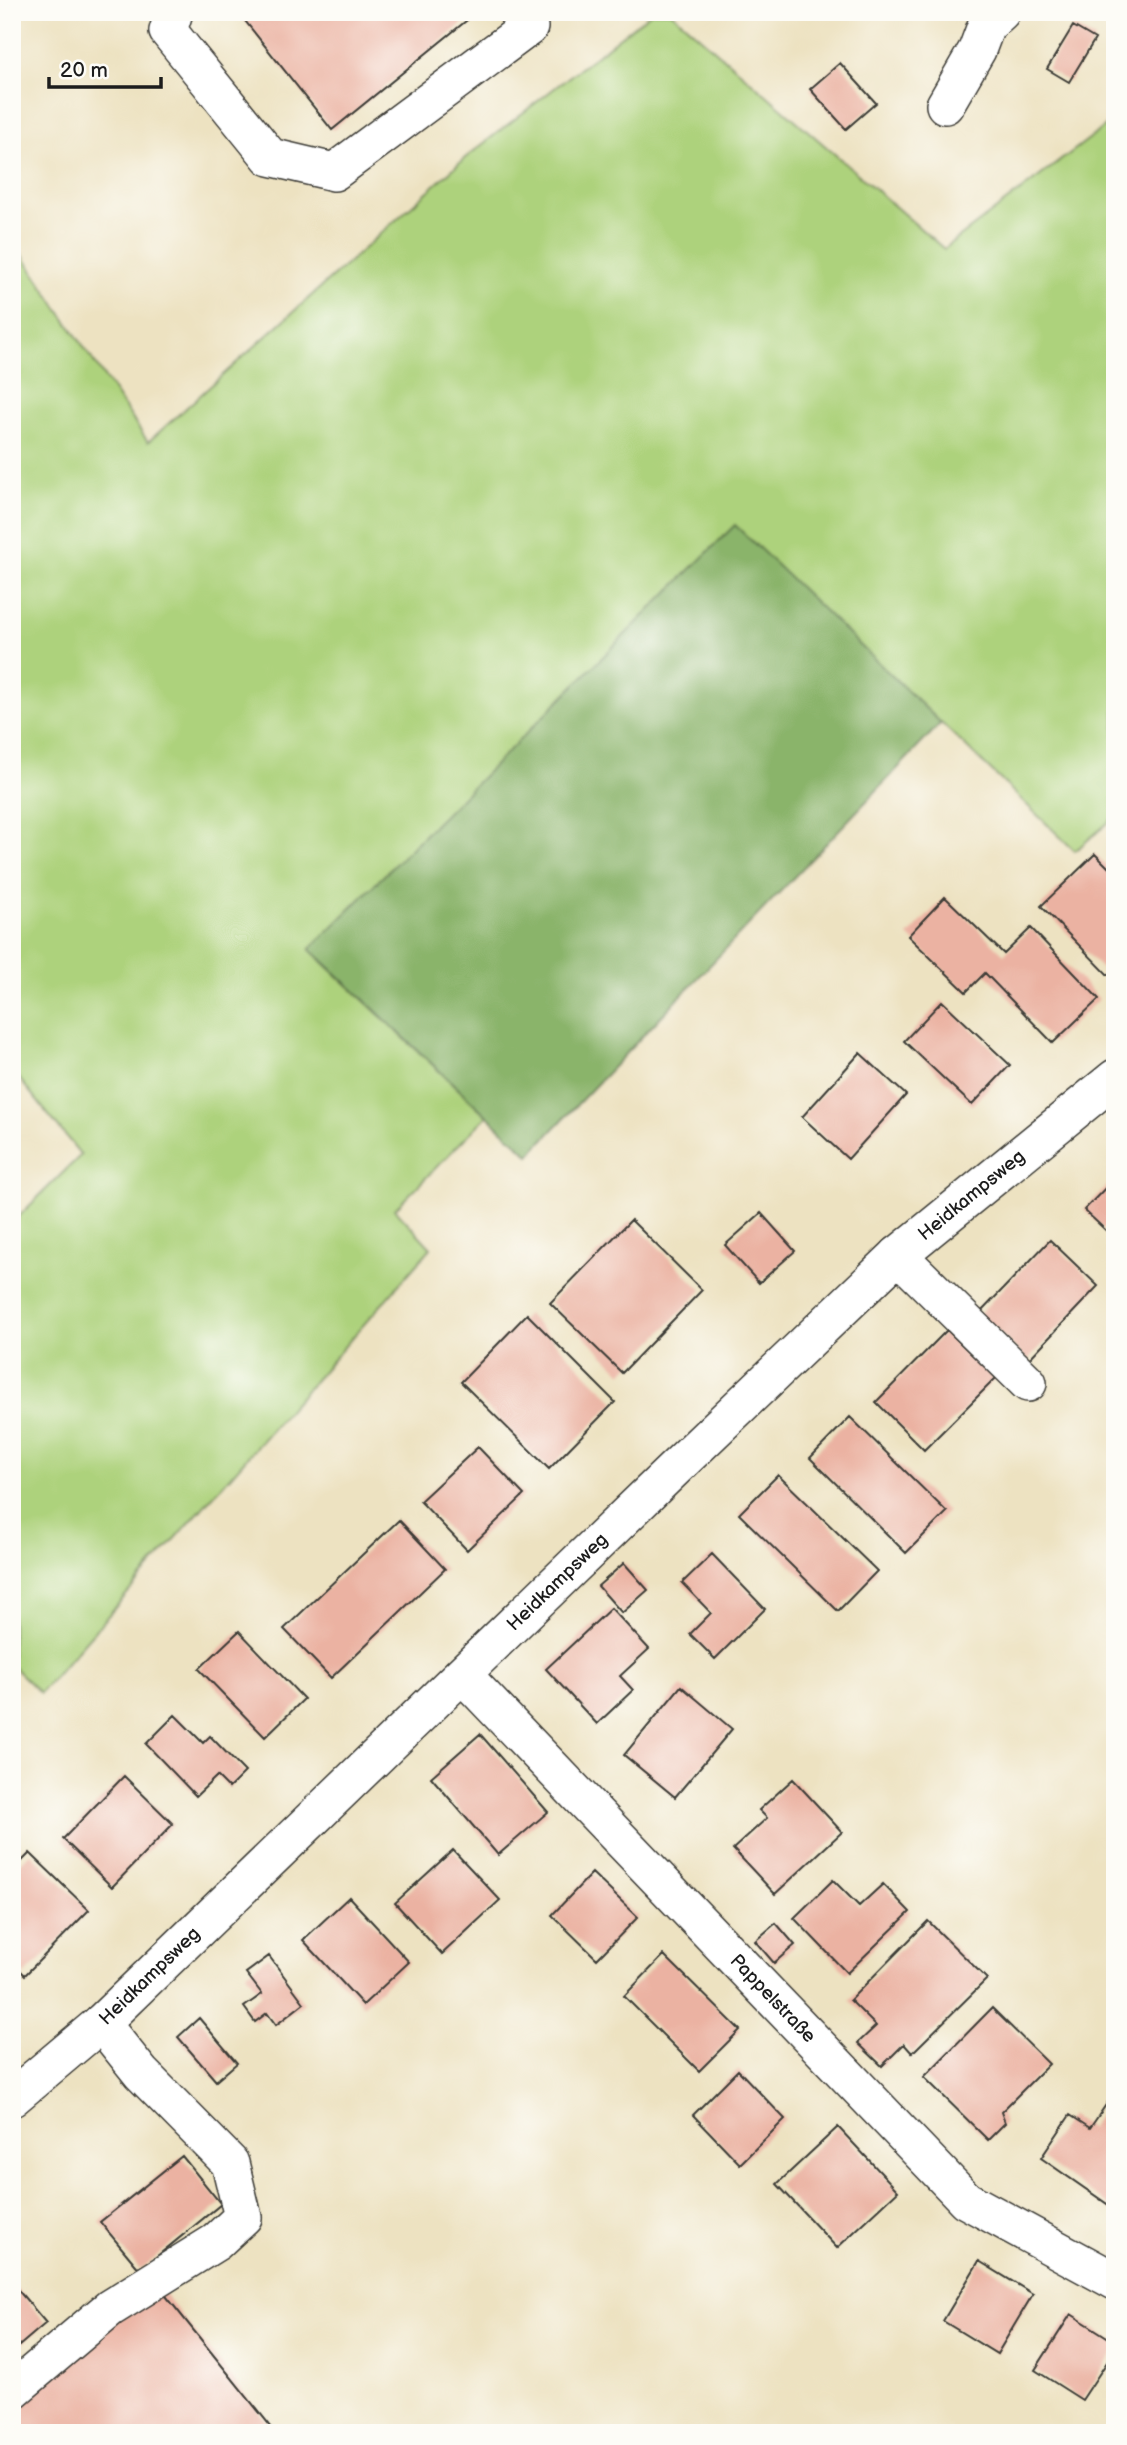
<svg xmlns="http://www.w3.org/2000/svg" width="1127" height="2445" font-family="'Balsamiq Sans',sans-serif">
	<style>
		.green { fill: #add27b; stroke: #64774c; stroke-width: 2 }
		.forest { fill: #8ab46b; stroke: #536844; stroke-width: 2 }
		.building { fill: #ebb2a2 }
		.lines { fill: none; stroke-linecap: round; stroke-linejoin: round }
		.minor-casing { stroke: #3b3a35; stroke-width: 40 }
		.minor { stroke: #fff; stroke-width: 37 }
		.labels { text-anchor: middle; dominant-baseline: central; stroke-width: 6; stroke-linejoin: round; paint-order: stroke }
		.street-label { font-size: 19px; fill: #1c1c1c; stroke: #fdfcf7 }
	</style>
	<rect width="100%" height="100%" fill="#fdfcf7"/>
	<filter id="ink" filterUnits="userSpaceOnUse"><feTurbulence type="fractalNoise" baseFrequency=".0143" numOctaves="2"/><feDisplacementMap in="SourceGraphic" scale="14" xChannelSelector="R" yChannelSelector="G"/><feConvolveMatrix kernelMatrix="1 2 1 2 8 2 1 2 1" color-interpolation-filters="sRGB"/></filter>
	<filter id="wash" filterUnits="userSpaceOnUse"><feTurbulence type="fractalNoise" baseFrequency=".00686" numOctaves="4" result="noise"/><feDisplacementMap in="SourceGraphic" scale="28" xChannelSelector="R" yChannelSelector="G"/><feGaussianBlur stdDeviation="1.57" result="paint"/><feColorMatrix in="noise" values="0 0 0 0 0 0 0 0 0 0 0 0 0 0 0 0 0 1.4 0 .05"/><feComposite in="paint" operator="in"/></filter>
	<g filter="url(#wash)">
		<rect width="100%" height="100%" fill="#ede2c1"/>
		<path class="green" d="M652 12H671L944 249 1115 119V817L1075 851 735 526 310 950 487 1116 395 1209 431 1248 40 1693 12 1666V1223L81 1155 12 1070V240L148 442 465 158Z"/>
		<path class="forest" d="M735 525 941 723 529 1155 310 949Z"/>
		<g id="blocks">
			<path class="building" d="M238 12H477L332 130Z
				M1073 26 1095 39 1069 82 1047 69Z
				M840 63 876 103 846 129 810 89Z
				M1095 854 1115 874V969L1108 975 1041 906Z
				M945 897 1004 954 1031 928 1099 999 1053 1043 985 973 966 992 908 936Z
				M942 1001 1010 1065 972 1105 904 1041Z
				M860 1053 906 1095 848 1159 802 1117Z
				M1115 1178V1239L1084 1210Z
				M761 1213 795 1251 759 1283 725 1245Z
				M631 1220 702 1290 622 1373 550 1303Z
				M1050 1240 1098 1286 1028 1360 979 1314Z
				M527 1314 615 1402 549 1469 461 1382Z
				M947 1330 996 1378 924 1450 876 1402Z
				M850 1417 947 1512 906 1553 810 1458Z
				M478 1447 524 1495 467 1550 420 1501Z
				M778 1475 877 1571 838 1611 739 1514Z
				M399 1520 445 1569 331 1678 284 1629Z
				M712 1554 765 1609 715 1659 690 1634 711 1613 682 1583Z
				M624 1563 648 1590 622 1613 598 1586Z
				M611 1608 649 1649 620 1676 633 1690 597 1724 546 1669Z
				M239 1631 304 1699 265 1737 199 1669Z
				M681 1686 732 1729 675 1797 624 1755Z
				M175 1715 203 1743 210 1736 245 1772 229 1788 217 1776 196 1796 146 1744Z
				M480 1734 548 1812 498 1855 431 1777Z
				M124 1776 173 1824 112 1887 63 1839Z
				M793 1779 842 1832 775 1894 733 1849 767 1818 759 1810Z
				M453 1850 500 1900 442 1954 395 1903Z
				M30 1853 89 1910 25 1975 12 1962V1871Z
				M592 1873 638 1917 597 1959 552 1915Z
				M833 1880 859 1906 883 1884 910 1912 847 1973 794 1918Z
				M349 1897 409 1962 363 2005 303 1940Z
				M928 1921 987 1979 912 2053 904 2044 882 2066 858 2043 876 2026 850 2000Z
				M776 1923 795 1945 774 1963 755 1941Z
				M664 1955 740 2030 699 2071 624 1996Z
				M269 1956 304 2003 276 2025 267 2013 255 2022 244 2007 262 1994 246 1973Z
				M992 2008 1049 2064 1001 2112 1005 2123 988 2140 924 2077Z
				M199 2018 237 2063 216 2081 178 2037Z
				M738 2070 785 2119 740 2164 693 2115Z
				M1110 2099 1115 2103V2205L1113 2208 1041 2158 1070 2115 1090 2128Z
				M838 2127 898 2191 837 2248 777 2184Z
				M182 2156 221 2204 140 2270 100 2222Z
				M979 2261 1033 2294 997 2354 943 2321Z
				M12 2283 46 2323 12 2352Z
				M158 2286 276 2433H12V2404Z
				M1071 2314 1115 2342V2350L1082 2400 1035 2370Z"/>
		</g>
	</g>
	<g filter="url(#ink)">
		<use href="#blocks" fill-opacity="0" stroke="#3b3a35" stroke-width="2"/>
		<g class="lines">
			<defs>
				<g id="minor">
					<path d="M174 12 168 31 270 157 334 172 529 27 517 12"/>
					<path d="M945 105 977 50 986 26 1001 12"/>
					<path d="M898 1255 1028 1383"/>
					<path id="s1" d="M463 1675 966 2200 1115 2281"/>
					<path id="s2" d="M12 2098 101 2023 671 1472 898 1255 1115 1078"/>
					<path d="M12 2391 110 2308 216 2242 243 2217 230 2163 141 2073 101 2023"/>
				</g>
			</defs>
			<use href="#minor" class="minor-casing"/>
			<use href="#minor" class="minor"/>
		</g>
	</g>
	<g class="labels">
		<g class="street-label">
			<text stroke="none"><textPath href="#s2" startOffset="1318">Heidkampsweg</textPath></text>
			<text stroke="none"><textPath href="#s2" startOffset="751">Heidkampsweg</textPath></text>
			<text stroke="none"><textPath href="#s2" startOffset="184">Heidkampsweg</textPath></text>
			<text stroke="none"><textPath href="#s1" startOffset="448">Pappelstraße</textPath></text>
		</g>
	</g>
	<rect width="1127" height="2445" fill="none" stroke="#fdfcf7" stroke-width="42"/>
	<path d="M49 77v10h112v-10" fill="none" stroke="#1c1c1c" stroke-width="3.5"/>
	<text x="60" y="77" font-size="21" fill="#1c1c1c" stroke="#fdfcf7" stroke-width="5" paint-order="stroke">20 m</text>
</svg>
